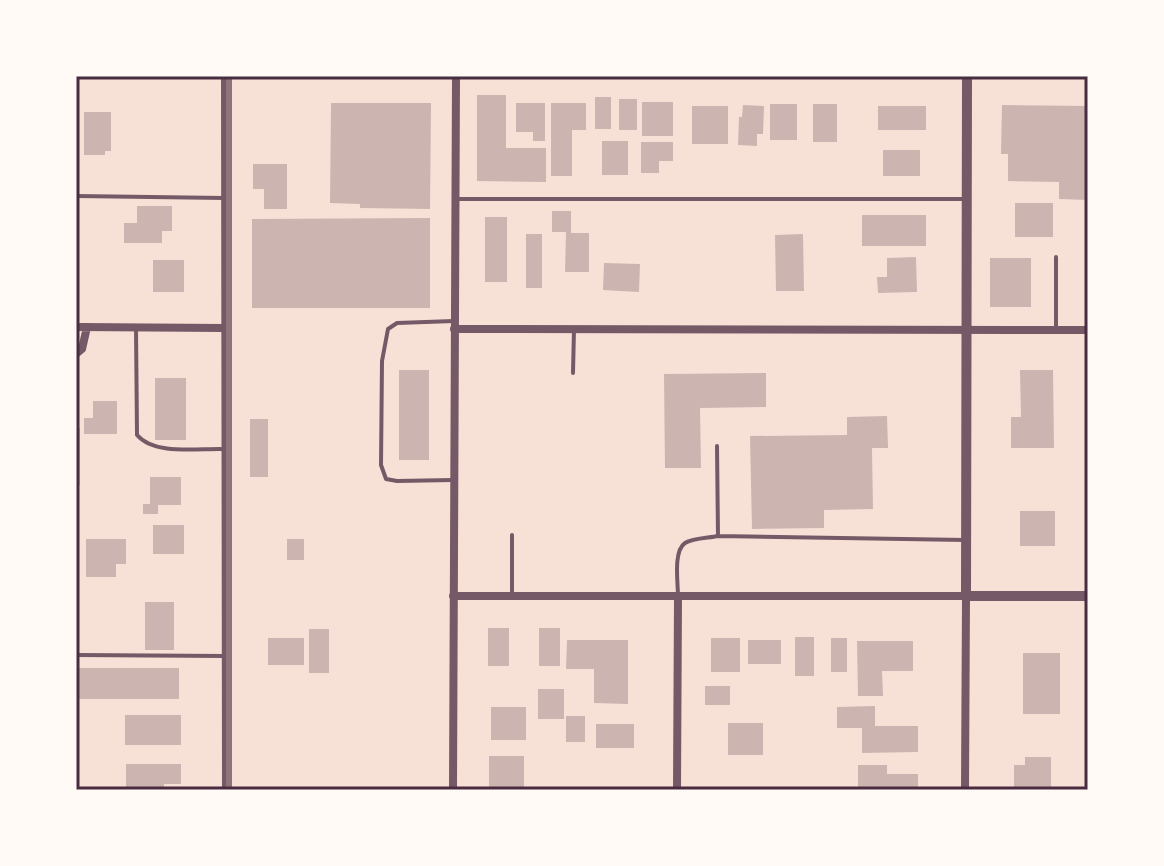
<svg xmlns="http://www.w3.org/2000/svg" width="1164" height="866" font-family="'Golos Text',sans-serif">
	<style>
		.building { fill: #ccb4b1 }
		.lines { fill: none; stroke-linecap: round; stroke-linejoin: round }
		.service { stroke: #755966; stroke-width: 4 }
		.minor { stroke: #755966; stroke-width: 8 }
		.tertiary { stroke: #755966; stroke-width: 10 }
		.rail { stroke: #8f747c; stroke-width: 6 }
		.neatline { fill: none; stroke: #4a2c40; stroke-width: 3 }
	</style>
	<rect width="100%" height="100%" fill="#f7e1d7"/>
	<path class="building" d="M477 95H506V148H546V182L477 181Z
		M595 97H611V129H595Z
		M619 99H637V130H619Z
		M642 102H673V136H642Z
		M331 103H431L430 209 360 208V204L330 203Z
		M516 103H545V141H533V132H516Z
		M551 103H586V130H572V176H551Z
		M770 104H797V140H770Z
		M813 104H837V142H813Z
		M743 105 764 106 763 134H757V146L738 145 739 117H742Z
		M1002 105 1088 106V200L1059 199V182L1008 181V154H1001Z
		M692 106H728V144H692Z
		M878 106H926V130H878Z
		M84 112H111V151H105V155H84Z
		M602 141H628V175H602Z
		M641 142H673V161H659V173H641Z
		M883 150H920V176H883Z
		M253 164H287V209H264V189H253Z
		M1015 203H1053V237H1015Z
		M137 206H172V231H162V243H124V223H137Z
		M552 211H571V233H589V272H565L566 232H552Z
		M862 215H926V246H862Z
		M485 217H507V282H485Z
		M430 218V308H252V219Z
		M526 234H542V288H526Z
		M803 234 804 291H776L775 235Z
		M916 257 917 292 878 293 877 277H887V258Z
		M990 258H1031V307H990Z
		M153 260H184V292H153Z
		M604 263 640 264 639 292 603 290Z
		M399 370H429V460H399Z
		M1020 370H1053L1054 448H1011V417H1021Z
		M766 373V407L700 408 701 468H665L664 374Z
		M155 378H186V440H155Z
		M93 401H117V434H84V418H93Z
		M887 416 888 448H872L873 509 824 510V528L752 529 750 436 847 435V417Z
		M250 419H268V477H250Z
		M76 428H80V485H76Z
		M150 477H181V505H158V514H143V504H150Z
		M1020 511H1055V546H1020Z
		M153 525H184V554H153Z
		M86 539H126V564H116V577H86Z
		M287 539H304V560H287Z
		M145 602H174V650H145Z
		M488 628H509V666H488Z
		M539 628H560V666H539Z
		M309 629H329V673H309Z
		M795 637H814V676H795Z
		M268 638H304V665H268Z
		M711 638H740V672H711Z
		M831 638H847V672H831Z
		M567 640H628V704L594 703V669H566Z
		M748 640H781V664H748Z
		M857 641H913V671H882L883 696H858Z
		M1023 653H1060V714H1023Z
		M76 668H179V699H76Z
		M705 686H730V705H705Z
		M538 689H564V719H538Z
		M875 706V726H918V752L862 753V728H837V707Z
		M491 707H526V740H491Z
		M125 715H181V745H125Z
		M566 716H585V742H566Z
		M728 723H763V755H728Z
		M596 724H634V748H596Z
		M489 756H524V790H489Z
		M1025 757H1051V790H1014V765H1025Z
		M126 764H181V784H164V790H126Z
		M858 765H887V774H918V790H858Z"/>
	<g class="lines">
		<path class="service" d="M76 196 225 198
			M457 199H964
			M136 328 137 435C155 456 199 448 224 449
			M1056 330V257
			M573 373 574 329
			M717 446 718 536 966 540
			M453 480 397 481 386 479 381 465 382 361 388 329 397 323 454 321
			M512 594V535
			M678 596C678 583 673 551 685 543 693 538 709 538 718 536
			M76 655 225 656"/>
		<path class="minor" d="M225 76 226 790
			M76 327 224 328
			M454 329 1088 330
			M76 354 82 349 87 327
			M453 596H966L965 790
			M453 790 456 76
			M677 790 678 596"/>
		<path class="tertiary" d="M967 76 966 596H1088"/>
		<path class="rail" d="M229 790V76"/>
	</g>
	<rect width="1164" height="866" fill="none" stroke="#fffaf5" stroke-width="156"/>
	<rect x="78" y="78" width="1008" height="710" class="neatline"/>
</svg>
